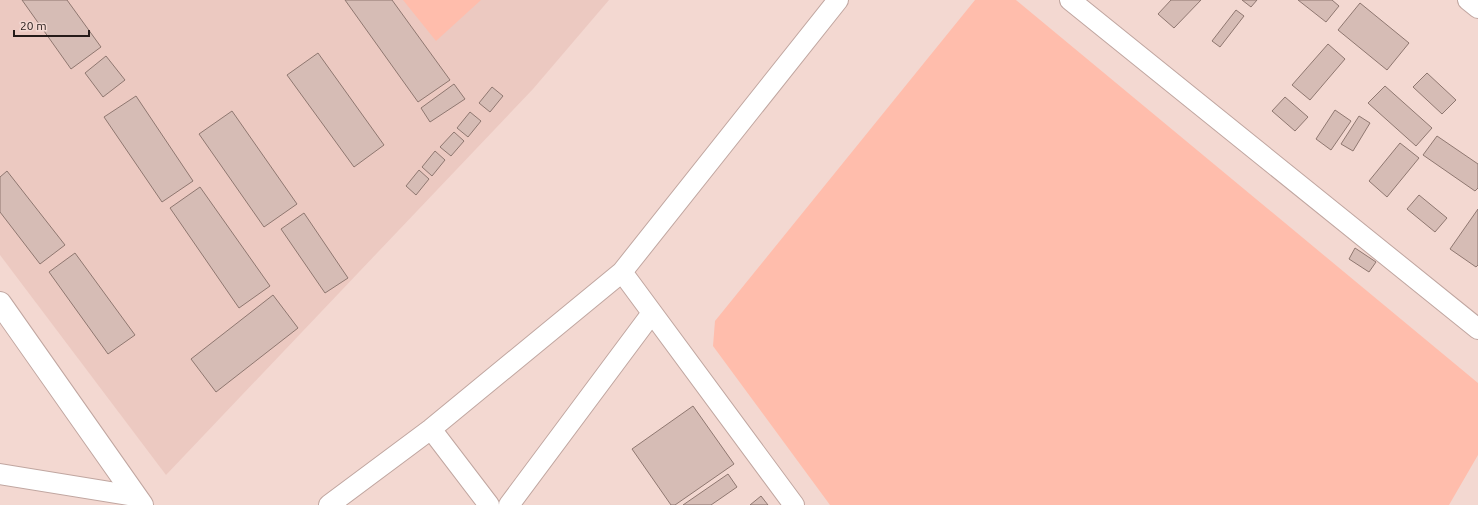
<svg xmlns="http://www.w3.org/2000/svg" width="1478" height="505" font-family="Ubuntu,sans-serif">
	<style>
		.built { fill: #ecc9c1 }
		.green { fill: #ffbdac }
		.building { fill: #d6bcb5; stroke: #8f7770 }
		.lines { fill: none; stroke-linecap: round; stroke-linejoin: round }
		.street-casing { stroke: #c0a6a0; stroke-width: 22 }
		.secondary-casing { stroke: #c0a6a0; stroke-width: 24 }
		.street { stroke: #fff; stroke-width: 20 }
		.secondary { stroke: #fff; stroke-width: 22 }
	</style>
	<rect width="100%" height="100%" fill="#f3d8d1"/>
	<path class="built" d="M0 0H609L533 89 166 475 0 255Z"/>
	<path class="green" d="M403 0H481L436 41Z
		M975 0H1016L1478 383V455L1449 505H830L713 346 715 321Z"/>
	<path class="building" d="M22 0H67L101 47 71 69Z
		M345 0H392L450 80 418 102Z
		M1171 0H1201L1174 28 1158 14Z
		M1242 0H1257L1251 7Z
		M1298 0H1332L1339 6 1326 22Z
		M1360 3 1409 43 1387 70 1338 30Z
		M1236 10 1244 16 1220 47 1212 41Z
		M1328 44 1345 59 1310 100 1292 85Z
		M318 53 384 145 354 167 287 75Z
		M106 56 125 80 103 97 85 73Z
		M1427 73 1456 100 1442 114 1413 87Z
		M454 84 465 99 430 122 421 108Z
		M1385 86 1432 128 1416 146 1368 103Z
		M492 87 503 96 490 112 479 103Z
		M136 96 193 181 162 202 104 117Z
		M1285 97 1308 117 1295 131 1272 111Z
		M1335 110 1351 121 1331 150 1316 139Z
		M232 111 297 204 264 227 199 134Z
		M470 112 481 121 468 137 457 128Z
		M1359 116 1370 123 1353 151 1341 144Z
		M454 132 464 141 451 156 440 147Z
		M1437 136 1478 164V188L1475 191 1423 155Z
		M1400 143 1419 158 1387 197 1369 181Z
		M435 151 445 160 432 176 422 167Z
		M419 170 429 179 416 195 406 186Z
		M7 171 65 245 40 264 0 212V177Z
		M200 187 270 286 239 308 170 208Z
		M1419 195 1447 218 1435 232 1407 209Z
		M1478 209V265L1476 267 1450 249Z
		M304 213 348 278 325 293 281 229Z
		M1355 248 1376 262 1369 272 1349 259Z
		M75 253 135 335 108 354 49 272Z
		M273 295 298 328 216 392 191 359Z
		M693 406 734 464 675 505H671L632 449Z
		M728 474 737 487 711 505H683Z
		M761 496 768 505H750Z"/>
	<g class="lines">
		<defs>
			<path id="street" d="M1070 0 1478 329
				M1468 0 1478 8
				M622 272 794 505
				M431 429 489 505
				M0 474 135 496
				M329 505 431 429 622 272 838 0
				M509 505 652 313"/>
			<path id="secondary" d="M0 303 142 505"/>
		</defs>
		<use href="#street" class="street-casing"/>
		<use href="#secondary" class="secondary-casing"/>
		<use href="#street" class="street"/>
		<use href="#secondary" class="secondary"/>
	</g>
	<path d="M14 30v6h75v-6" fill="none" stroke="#251b19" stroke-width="2"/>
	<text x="20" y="30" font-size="12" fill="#251b19" stroke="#f3d8d1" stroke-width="3" paint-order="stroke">20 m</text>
</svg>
